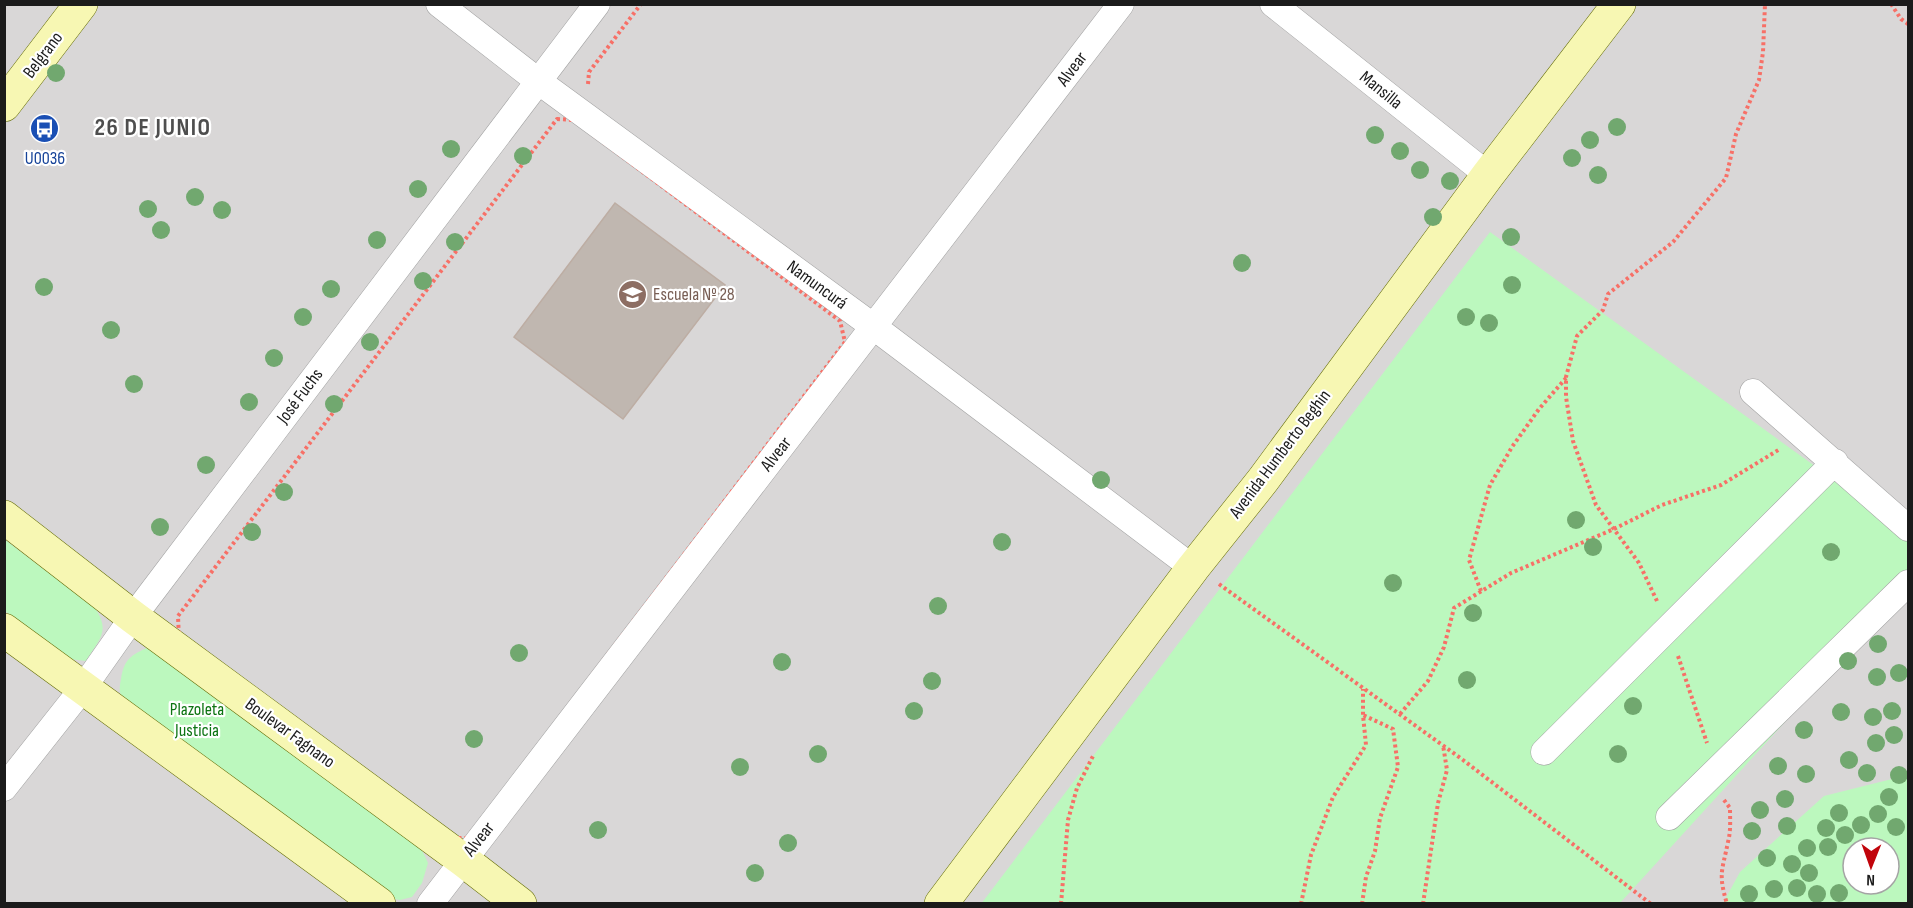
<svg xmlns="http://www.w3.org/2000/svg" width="1913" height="908" font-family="'Sofia Sans Condensed',sans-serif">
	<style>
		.residential { fill: #d9d7d7; fill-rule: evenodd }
		.park { fill: #bcf8be; fill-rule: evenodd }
		.building { fill: #c0b7b0; stroke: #bdada3; stroke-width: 1.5 }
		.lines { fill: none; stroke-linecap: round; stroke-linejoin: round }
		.street-casing { stroke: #a2a2a2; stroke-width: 27 }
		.secondary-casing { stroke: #656d07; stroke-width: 34 }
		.path { stroke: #f77067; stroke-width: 4; stroke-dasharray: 3 3; stroke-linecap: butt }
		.street { stroke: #fff; stroke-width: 26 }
		.secondary { stroke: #f7f7b3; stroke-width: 33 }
		.tree { fill: #71a86f }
		.labels { text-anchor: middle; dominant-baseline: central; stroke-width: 4.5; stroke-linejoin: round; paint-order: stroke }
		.street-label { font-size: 18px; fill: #1b1b1b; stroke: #fff }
		.transit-label { font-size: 18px; fill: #164399; stroke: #fff }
		.education-label { font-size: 18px; fill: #785e54; stroke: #fff; text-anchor: start }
		.park-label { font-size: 18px; fill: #0d7412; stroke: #fff }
		.district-label { font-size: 24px; font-weight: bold; letter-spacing: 1.5px; fill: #4e4e4e; stroke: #fff }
	</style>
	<rect width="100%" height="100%" fill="#ece8e0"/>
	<path class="residential" d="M5 5H1908V903L5 904ZM1853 848H1889V884H1853Z"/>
	<path class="park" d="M1490 232 1908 533V587L1620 903 981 904Z
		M4 539 95 608C111 632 99 639 86 661L69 659 5 611Z
		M149 647 419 844 428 863 422 883 412 897 400 900 387 898 124 703C119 693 119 689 121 679 124 659 131 655 149 647Z
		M1908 775V903H1723L1740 872 1824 796ZM1853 848H1889V884H1853Z"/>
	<path class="building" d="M615 203 725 285 623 419 514 337Z"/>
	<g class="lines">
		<defs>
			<path id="street" d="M439 4 538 81 874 327 1193 568
				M1273 4 1488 175
				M1753 392 1908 528
				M1544 752 1835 462
				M4 788 83 688 133 617 597 4
				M1669 817 1908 583
				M430 904 1121 4"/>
			<path id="secondary" d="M4 105 81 4
				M4 517 133 617 463 860 520 904
				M4 630 379 904
				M941 904 1193 568 1263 480 1488 175 1619 4"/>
		</defs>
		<use href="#street" class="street-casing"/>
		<use href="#secondary" class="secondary-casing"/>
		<path class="path" d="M1891 4 1901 19 1908 24
			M588 84 589 72 641 4
			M557 119 574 120 840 321 845 342 469 838H442L179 638 178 616Z
			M1219 584 1463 760 1651 904
			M1481 591 1469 560 1490 485 1512 447 1539 409 1566 378
			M1657 601 1639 563 1596 505 1573 441 1566 397V377L1577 336 1603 310 1608 294 1673 242 1726 178 1736 134 1759 80 1763 52 1765 4
			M1678 656 1707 743
			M1400 714 1428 681 1444 647 1454 608 1511 573 1614 529 1662 505 1721 485 1780 449
			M1724 800 1730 808C1730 819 1731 831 1728 842 1722 872 1718 873 1727 904
			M1061 904 1068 820 1077 788 1093 756
			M1301 904 1311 855 1333 797 1366 745 1363 715V689
			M1362 904 1366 877 1375 851 1380 818 1398 767 1393 729 1363 715
			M1423 904 1438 803 1447 770 1443 745"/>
		<use href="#street" class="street"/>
		<use href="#secondary" class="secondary"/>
	</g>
	<g class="tree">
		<circle cx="56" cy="73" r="9"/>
		<circle cx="1617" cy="127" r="9"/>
		<circle cx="1375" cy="135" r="9"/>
		<circle cx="1590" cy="140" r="9"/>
		<circle cx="451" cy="149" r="9"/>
		<circle cx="1400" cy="151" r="9"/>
		<circle cx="523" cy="156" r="9"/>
		<circle cx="1572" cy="158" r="9"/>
		<circle cx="1420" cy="170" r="9"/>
		<circle cx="1598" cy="175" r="9"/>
		<circle cx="1450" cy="181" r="9"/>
		<circle cx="418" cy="189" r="9"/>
		<circle cx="195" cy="197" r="9"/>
		<circle cx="148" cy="209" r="9"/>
		<circle cx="222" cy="210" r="9"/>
		<circle cx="1433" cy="217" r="9"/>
		<circle cx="161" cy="230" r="9"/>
		<circle cx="1511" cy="237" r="9"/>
		<circle cx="377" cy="240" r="9"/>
		<circle cx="455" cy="242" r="9"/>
		<circle cx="1242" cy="263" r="9"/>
		<circle cx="423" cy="281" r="9"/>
		<circle cx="1512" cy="285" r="9"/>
		<circle cx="44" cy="287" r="9"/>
		<circle cx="331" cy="289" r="9"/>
		<circle cx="303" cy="317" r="9"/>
		<circle cx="1466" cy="317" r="9"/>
		<circle cx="1489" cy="323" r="9"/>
		<circle cx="111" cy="330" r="9"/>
		<circle cx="370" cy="342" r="9"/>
		<circle cx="274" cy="358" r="9"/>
		<circle cx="134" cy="384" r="9"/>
		<circle cx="249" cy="402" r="9"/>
		<circle cx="334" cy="404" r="9"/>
		<circle cx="206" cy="465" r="9"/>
		<circle cx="1101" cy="480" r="9"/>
		<circle cx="284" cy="492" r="9"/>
		<circle cx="1576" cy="520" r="9"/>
		<circle cx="160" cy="527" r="9"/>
		<circle cx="252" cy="532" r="9"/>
		<circle cx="1002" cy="542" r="9"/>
		<circle cx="1593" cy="547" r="9"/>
		<circle cx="1831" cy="552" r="9"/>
		<circle cx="1393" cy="583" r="9"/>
		<circle cx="938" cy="606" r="9"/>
		<circle cx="1473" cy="613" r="9"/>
		<circle cx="1878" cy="644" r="9"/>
		<circle cx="519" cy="653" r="9"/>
		<circle cx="1848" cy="661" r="9"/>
		<circle cx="782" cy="662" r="9"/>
		<circle cx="1899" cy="673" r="9"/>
		<circle cx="1877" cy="677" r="9"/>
		<circle cx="1467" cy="680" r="9"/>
		<circle cx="932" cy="681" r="9"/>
		<circle cx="1633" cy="706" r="9"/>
		<circle cx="914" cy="711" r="9"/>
		<circle cx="1892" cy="711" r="9"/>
		<circle cx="1841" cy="712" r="9"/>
		<circle cx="1873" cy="717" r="9"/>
		<circle cx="1804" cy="730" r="9"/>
		<circle cx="1894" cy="735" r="9"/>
		<circle cx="474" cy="739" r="9"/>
		<circle cx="1876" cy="743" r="9"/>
		<circle cx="818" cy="754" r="9"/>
		<circle cx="1618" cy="754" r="9"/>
		<circle cx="1849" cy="760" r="9"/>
		<circle cx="1778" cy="766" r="9"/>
		<circle cx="740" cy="767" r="9"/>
		<circle cx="1867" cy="773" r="9"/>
		<circle cx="1806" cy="774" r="9"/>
		<circle cx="1899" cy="775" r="9"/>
		<circle cx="1889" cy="797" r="9"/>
		<circle cx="1785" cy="799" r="9"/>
		<circle cx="1760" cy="810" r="9"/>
		<circle cx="1839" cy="813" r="9"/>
		<circle cx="1878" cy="814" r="9"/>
		<circle cx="1861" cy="825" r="9"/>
		<circle cx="1787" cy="826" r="9"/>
		<circle cx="1896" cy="827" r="9"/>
		<circle cx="1826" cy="828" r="9"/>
		<circle cx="598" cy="830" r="9"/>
		<circle cx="1752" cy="831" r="9"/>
		<circle cx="1845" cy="835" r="9"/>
		<circle cx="788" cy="843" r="9"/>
		<circle cx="1828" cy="847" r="9"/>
		<circle cx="1807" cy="848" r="9"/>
		<circle cx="1767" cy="858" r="9"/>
		<circle cx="1792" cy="864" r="9"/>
		<circle cx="755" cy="873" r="9"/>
		<circle cx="1809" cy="873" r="9"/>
		<circle cx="1797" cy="888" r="9"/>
		<circle cx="1774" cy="889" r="9"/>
		<circle cx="1839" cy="893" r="9"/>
		<circle cx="1749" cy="894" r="9"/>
		<circle cx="1817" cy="894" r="9"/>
	</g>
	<defs>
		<symbol id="bus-disc" viewBox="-11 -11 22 22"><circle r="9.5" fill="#1a4fb4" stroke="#fff"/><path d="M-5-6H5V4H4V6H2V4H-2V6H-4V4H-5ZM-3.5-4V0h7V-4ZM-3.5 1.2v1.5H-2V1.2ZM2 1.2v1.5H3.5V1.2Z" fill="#fff"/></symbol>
		<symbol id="school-disc" viewBox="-11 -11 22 22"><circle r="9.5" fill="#8d6e63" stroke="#fff"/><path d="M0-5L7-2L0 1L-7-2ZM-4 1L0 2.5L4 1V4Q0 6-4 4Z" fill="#fff"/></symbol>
	</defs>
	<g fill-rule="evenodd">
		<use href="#bus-disc" x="28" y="112" width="33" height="33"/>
		<use href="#school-disc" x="616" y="278" width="33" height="33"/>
	</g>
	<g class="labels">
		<g class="street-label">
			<text transform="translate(43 55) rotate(-53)">Belgrano</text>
			<text transform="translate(1072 69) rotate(-53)">Alvear</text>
			<text transform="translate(1381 90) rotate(39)">Mansilla</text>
			<text transform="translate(817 285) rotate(36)">Namuncurá</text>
			<text transform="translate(300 396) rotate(-53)">José Fuchs</text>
			<text transform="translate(776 454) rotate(-52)">Alvear</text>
			<text transform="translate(1280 454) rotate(-53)">Avenida Humberto Beghin</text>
			<text transform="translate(290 733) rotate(36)">Boulevar Fagnano</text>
			<text transform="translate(479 839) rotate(-52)">Alvear</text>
		</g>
		<g class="transit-label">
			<text x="45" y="158">U0036</text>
		</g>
		<g class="education-label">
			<text x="653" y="294">Escuela Nº 28</text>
		</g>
		<g class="park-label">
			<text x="197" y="709">Plazoleta<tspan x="197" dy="21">Justicia</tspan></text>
		</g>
		<g class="district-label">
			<text x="153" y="127">26 DE JUNIO</text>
		</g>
	</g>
	<rect width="1913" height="908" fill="none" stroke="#1b1b1b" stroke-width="12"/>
	<g transform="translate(1871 866) rotate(181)"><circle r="28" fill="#ffffff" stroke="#a4a4a4" stroke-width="1.5"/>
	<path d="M0-4.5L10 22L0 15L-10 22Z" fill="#c1040b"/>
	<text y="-9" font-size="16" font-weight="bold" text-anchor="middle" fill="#1b1b1b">N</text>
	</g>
</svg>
